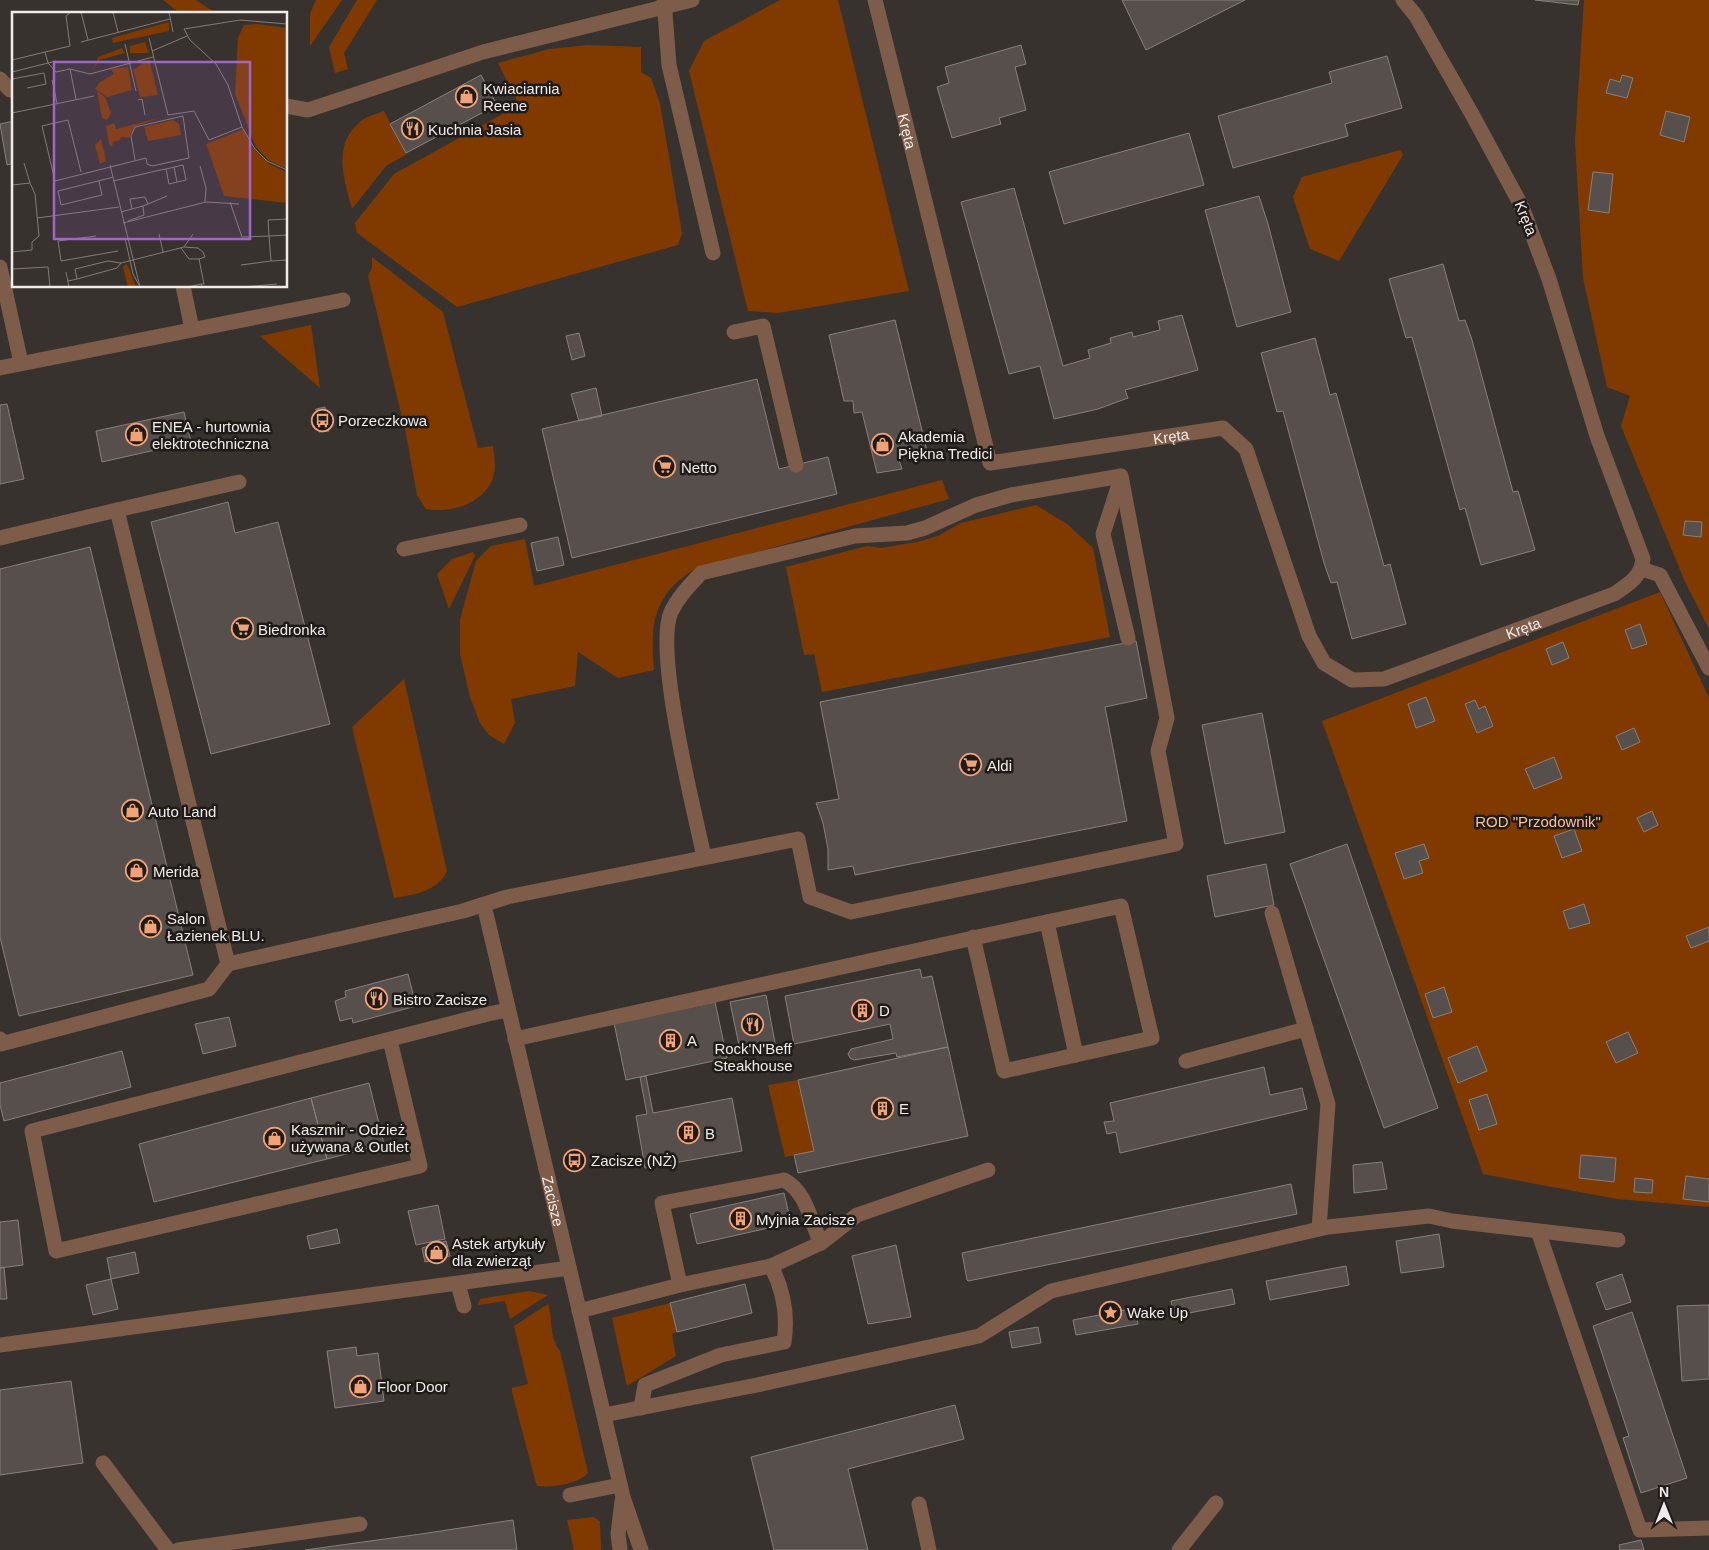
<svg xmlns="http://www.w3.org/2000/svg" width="1709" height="1550" font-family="Arial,sans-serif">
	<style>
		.green { fill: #803a00 }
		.building { fill: #564f4b; stroke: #87807c }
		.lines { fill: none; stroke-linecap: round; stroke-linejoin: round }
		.minor { stroke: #7e5c4a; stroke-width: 15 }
		.labels { text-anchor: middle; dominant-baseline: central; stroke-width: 5; stroke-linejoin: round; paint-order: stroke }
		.poi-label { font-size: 15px; fill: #f0ebe9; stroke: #1e1b19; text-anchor: start }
		.street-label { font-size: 15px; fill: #f0ebe9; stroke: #1e1b19 }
		.park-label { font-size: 15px; fill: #febe9a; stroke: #1e1b19 }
		.inset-road { fill: none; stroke: #827c79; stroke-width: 1 }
		.view { fill: #9e65cc; fill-opacity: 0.15; stroke: #9e65cc; stroke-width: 2.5 }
		.inset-edge { fill: none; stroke: #f0ebe9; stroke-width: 2.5 }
	</style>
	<rect width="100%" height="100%" fill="#38322f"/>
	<path class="green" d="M163 0H196L217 14H181Z
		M316 0H342L310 46V14Z
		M357 0H377L344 53 348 69 335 73 329 47Z
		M780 0H838L909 291 778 313 748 311 689 71 704 41Z
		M1584 0H1709V629L1685 582 1621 426 1630 396 1607 387 1583 278 1575 141Z
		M588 45 641 47V72L651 78 660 104 682 233 678 245 457 307 357 233 355 223 394 174 519 105 498 63 549 49Z
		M384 111 407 154 386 166 352 209C344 179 332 145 360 122 366 116 377 114 384 111Z
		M1400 150 1403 155 1339 261 1310 249 1293 197 1302 177Z
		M372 257 443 312 478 448 493 446C494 454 496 466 494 474 488 502 452 514 426 509L417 495 406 434 368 276 372 268Z
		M311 325 320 388 260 336Z
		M942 480 949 499 695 569C653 594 650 625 654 670L618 678 578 652 575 686 511 699 515 723 504 744 489 735 480 723 470 697 460 654V620L476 561 491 546 525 539 534 586Z
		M1036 505 1067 524 1093 548 1110 637 822 692 814 654 804 655 786 567 867 546 881 548 917 542 938 536 961 523Z
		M473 552 475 556 449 609 437 574 452 559Z
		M1660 592 1709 698V1207L1617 1199 1483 1174 1322 721Z
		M404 679 447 871C438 891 414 895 394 898L352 727Z
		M798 1080 814 1151 785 1157 768 1085Z
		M529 1291 548 1295 510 1319 505 1301 478 1305 480 1299Z
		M670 1303 677 1332 672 1334 676 1356 627 1386 612 1318Z
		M548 1304C553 1319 549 1338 560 1351L588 1473C578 1484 551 1488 537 1486L534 1476 512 1392V1388L528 1384 514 1326Z
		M594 1517 600 1522 601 1550H574L567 1520Z"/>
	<path class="building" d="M1122 0H1245L1146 50Z
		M1535 0H1579L1578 5Z
		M1021 45 1026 64 1015 67 1026 110 999 118 1001 124 952 138 937 87 949 83 945 67Z
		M1387 56 1402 108 1345 124 1348 136 1233 168 1218 116 1332 83 1329 72Z
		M481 75 497 105 406 153 390 124Z
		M1622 75 1633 78 1627 98 1606 93 1610 79 1620 82Z
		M1666 111 1690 117 1684 142 1660 135Z
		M14 121V163L7 165 0 124Z
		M1189 133 1204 185 1064 224 1049 172Z
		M1593 172 1613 174 1609 213 1588 210Z
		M1014 188 1063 366 1090 358 1088 350 1111 343 1110 338 1132 332 1133 337 1160 330 1158 321 1182 315 1198 370 1125 390 1128 398 1098 409 1054 419 1040 366 1009 374 961 202Z
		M1259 196 1268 224 1291 312 1237 327 1205 210Z
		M1443 264 1459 321 1465 320 1472 340 1513 492 1518 491 1535 550 1481 565 1465 508 1460 510 1412 337 1406 338 1389 279Z
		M895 320 927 451 898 457 902 469 877 473 862 412 854 413 853 401H844L829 335Z
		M579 333 585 356 572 360 566 336Z
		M1315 338 1330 395 1336 393 1384 566 1390 564 1406 624 1352 639 1337 582 1331 583 1324 563 1283 411 1277 412 1261 353Z
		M757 379 779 469 828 457 837 494 572 558 542 429Z
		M596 388 602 416 579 421 571 394Z
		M7 404 24 479 0 484V405Z
		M325 407 329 431 319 432 316 409Z
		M184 412 191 442 102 462 96 431Z
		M228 502 235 533 278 522 330 724 211 754 151 522Z
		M1685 521 1702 522 1701 537 1683 535Z
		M558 537 564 565 537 571 531 543Z
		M90 547 193 975 19 1016 0 937V569Z
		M1640 624 1647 644 1632 649 1625 630Z
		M1136 641 1147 698 1105 707 1127 821 855 875 853 866 828 870V849L823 823 816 803 839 799 820 702Z
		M1563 642 1569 658 1552 665 1546 649Z
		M1426 697 1435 721 1416 728 1408 704Z
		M1475 700 1479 709 1485 706 1493 726 1477 733 1465 704Z
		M1262 713 1285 832 1225 844 1202 725Z
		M1634 728 1640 742 1622 750 1616 736Z
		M1554 757 1562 778 1534 789 1525 769Z
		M1652 811 1658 825 1644 832 1637 818Z
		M1574 829 1582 851 1562 858 1554 836Z
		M1347 844 1438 1108 1384 1128 1290 864Z
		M1424 844 1429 858 1419 861 1423 873 1404 879 1395 853Z
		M1266 864 1274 905 1215 917 1207 876Z
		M1584 904 1590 923 1569 929 1563 911Z
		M1709 927V941L1691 948 1686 936Z
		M920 969 922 978 932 976 948 1047 897 1057 896 1053 854 1060 850 1058 848 1054 851 1049 893 1039 890 1024 794 1044 785 996Z
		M408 974 416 1006 353 1023 352 1018 340 1021 335 1001 346 997 345 991Z
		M1444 987 1452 1012 1433 1018 1425 994Z
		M766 995 776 1048 741 1055 730 1002Z
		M715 1002 727 1058 626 1080 614 1023Z
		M229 1017 236 1046 203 1054 195 1024Z
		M1628 1032 1638 1053 1616 1063 1606 1042Z
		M1477 1046 1487 1071 1458 1083 1448 1058Z
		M948 1047 968 1136 798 1173 794 1155 814 1151 798 1080Z
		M122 1051 131 1087 4 1121 0 1105V1083Z
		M1264 1067 1270 1095 1302 1088 1307 1109 1120 1153 1116 1132 1107 1134 1104 1122 1114 1121 1110 1103Z
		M646 1076 653 1113 732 1098 742 1151 645 1168 636 1116 647 1114 640 1077Z
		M369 1083 384 1144 327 1159 311 1098Z
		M1487 1094 1497 1124 1479 1130 1469 1100Z
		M311 1098 327 1159 154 1202 139 1144Z
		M1581 1155 1616 1158 1614 1182 1579 1178Z
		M1382 1162 1387 1189 1354 1193 1353 1165Z
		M1686 1176 1709 1179V1202L1683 1199Z
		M1635 1178 1653 1180 1652 1193 1634 1192Z
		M1291 1184 1297 1214 968 1281 967 1280 962 1253Z
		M784 1193 791 1223 697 1244 690 1214Z
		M438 1205 445 1239 416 1245 408 1211Z
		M18 1220 23 1265 0 1268V1222Z
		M337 1229 340 1243 310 1249 307 1236Z
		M1439 1234 1444 1267 1401 1273 1396 1241Z
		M446 1241 450 1256 425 1262 422 1248Z
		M896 1245 911 1317 868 1324 852 1256Z
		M135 1252 139 1273 111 1279 107 1258Z
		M1346 1266 1349 1285 1270 1300 1266 1281Z
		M4 1267 7 1299H0V1268Z
		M1622 1274 1631 1302 1606 1310 1596 1283Z
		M111 1279 118 1309 93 1315 86 1285Z
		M745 1284 752 1313 677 1332 670 1303Z
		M1232 1289 1235 1304 1174 1316 1171 1301Z
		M1709 1305V1379L1682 1381 1677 1306Z
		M1135 1308 1138 1324 1076 1335 1073 1320Z
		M1632 1312 1687 1478 1641 1493 1623 1438 1629 1436 1593 1326Z
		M1038 1327 1041 1343 1012 1348 1009 1332Z
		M356 1347 357 1356 378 1353 384 1401 335 1408 327 1351Z
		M71 1381 83 1463 0 1475V1390Z
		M955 1405 964 1439 848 1469 868 1550H774L751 1457Z
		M513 1520 517 1550H305L421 1534Z
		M1641 1540 1644 1550H1620L1619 1545Z"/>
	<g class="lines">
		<g class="minor">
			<path d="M664 0 669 65 713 253"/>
			<path id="s1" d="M875 0 990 463 1223 428 1246 449 1309 636 1324 663 1352 680 1384 679 1614 594C1629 584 1641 577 1643 559L1597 436 1549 279 1522 207 1473 116 1416 16 1403 0"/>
			<path d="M0 79 10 90H14"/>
			<path d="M286 106 308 110 483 52 692 0"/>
			<path d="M0 267 21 363"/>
			<path d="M183 286 192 329"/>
			<path d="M734 332 763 326 796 465"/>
			<path d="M0 368 343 300"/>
			<path d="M1121 478 1103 534 1128 638"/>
			<path d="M117 510 239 482"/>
			<path d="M0 538 117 510 228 964"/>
			<path d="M404 549 520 525"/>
			<path d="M1642 569 1660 575 1709 668"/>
			<path id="s2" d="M484 905 623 1497 641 1550"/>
			<path d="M1272 913 1328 1104 1319 1229"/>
			<path d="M1047 922 1076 1055"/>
			<path d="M0 1039 1 1044 209 989 228 964 463 911 507 897 798 839 810 897 851 912 1176 844 1158 751 1167 718 1121 476 1011 495 976 505 925 528 907 533 855 536 701 573C690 585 678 597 671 612 654 652 694 809 704 857"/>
			<path d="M515 1039C717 993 919 950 1121 906L1152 1038 1004 1071 973 937"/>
			<path d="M390 1040 420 1166 56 1251 32 1131 488 1014 508 1010"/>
			<path d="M1186 1061 1306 1029"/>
			<path d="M1538 1231 1640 1530 1709 1528"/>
			<path d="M821 1243 857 1215 988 1170"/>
			<path d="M458 1284 464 1306"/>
			<path d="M579 1311 680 1285 771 1266 821 1243C810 1221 807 1192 784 1180L662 1203 680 1285"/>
			<path d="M0 1345 569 1268"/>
			<path d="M641 1408 645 1385 721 1355 784 1342C788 1316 783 1289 771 1266"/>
			<path d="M604 1415 757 1385 979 1336 1051 1291 1328 1227 1429 1216 1452 1221 1618 1240"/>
			<path d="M103 1463 168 1550"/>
			<path d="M570 1495 620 1485"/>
			<path d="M919 1504 929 1550"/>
			<path d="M178 1550 360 1524"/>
			<path d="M620 1550 618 1534 622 1501"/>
			<path d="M1179 1550 1216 1503"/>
		</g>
	</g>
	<defs>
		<symbol id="shop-ring" viewBox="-11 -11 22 22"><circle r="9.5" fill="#1e1b19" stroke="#efa377" stroke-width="1.5"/><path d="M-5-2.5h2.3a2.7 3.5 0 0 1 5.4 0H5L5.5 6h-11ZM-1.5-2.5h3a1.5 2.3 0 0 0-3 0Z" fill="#efa377"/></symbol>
		<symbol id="restaurant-ring" viewBox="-11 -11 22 22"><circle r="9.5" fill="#1e1b19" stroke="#efa377" stroke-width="1.5"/><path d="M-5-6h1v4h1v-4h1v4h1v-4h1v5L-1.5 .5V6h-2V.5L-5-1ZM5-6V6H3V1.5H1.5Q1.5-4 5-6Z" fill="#efa377"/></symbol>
		<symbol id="bus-ring" viewBox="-11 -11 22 22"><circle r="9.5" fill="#1e1b19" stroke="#efa377" stroke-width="1.5"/><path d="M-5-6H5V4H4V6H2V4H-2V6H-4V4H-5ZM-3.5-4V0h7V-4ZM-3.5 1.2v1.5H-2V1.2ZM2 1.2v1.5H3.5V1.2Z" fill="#efa377"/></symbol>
		<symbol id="supermarket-ring" viewBox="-11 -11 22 22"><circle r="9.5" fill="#1e1b19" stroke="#efa377" stroke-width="1.5"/><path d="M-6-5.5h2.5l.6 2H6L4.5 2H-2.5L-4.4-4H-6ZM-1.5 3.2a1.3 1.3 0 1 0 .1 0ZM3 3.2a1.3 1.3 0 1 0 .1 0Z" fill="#efa377"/></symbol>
		<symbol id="building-ring" viewBox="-11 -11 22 22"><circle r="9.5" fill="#1e1b19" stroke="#efa377" stroke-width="1.5"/><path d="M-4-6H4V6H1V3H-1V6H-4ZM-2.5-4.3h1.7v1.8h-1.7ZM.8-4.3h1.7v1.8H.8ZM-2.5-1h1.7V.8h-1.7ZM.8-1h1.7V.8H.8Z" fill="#efa377"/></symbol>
		<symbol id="sight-ring" viewBox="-11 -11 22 22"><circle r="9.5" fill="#1e1b19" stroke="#efa377" stroke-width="1.5"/><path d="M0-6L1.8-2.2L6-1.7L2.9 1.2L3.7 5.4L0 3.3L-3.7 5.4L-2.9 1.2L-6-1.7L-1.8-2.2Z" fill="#efa377"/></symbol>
	</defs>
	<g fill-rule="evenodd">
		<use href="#shop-ring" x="454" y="84" width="25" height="25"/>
		<use href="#restaurant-ring" x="400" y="116" width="25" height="25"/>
		<use href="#bus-ring" x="310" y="408" width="25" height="25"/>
		<use href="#shop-ring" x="124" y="422" width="25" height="25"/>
		<use href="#shop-ring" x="870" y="432" width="25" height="25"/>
		<use href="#supermarket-ring" x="652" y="454" width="25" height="25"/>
		<use href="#supermarket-ring" x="230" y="616" width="25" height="25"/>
		<use href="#supermarket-ring" x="958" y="752" width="25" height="25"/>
		<use href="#shop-ring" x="120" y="798" width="25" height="25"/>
		<use href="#shop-ring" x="124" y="858" width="25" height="25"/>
		<use href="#shop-ring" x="138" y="914" width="25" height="25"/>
		<use href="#restaurant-ring" x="364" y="986" width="25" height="25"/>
		<use href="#building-ring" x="850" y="998" width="25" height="25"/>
		<use href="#restaurant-ring" x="740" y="1012" width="25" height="25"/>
		<use href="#building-ring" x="658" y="1028" width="25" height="25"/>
		<use href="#building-ring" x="870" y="1096" width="25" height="25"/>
		<use href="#building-ring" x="676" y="1120" width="25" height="25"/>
		<use href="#shop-ring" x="262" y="1126" width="25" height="25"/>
		<use href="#bus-ring" x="562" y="1148" width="25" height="25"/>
		<use href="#building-ring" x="728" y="1206" width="25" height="25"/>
		<use href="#shop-ring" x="424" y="1240" width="25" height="25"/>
		<use href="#sight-ring" x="1098" y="1300" width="25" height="25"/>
		<use href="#shop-ring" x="348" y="1374" width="25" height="25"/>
	</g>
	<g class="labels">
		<g class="poi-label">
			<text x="483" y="88">Kwiaciarnia<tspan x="483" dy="17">Reene</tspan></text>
			<text x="428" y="129">Kuchnia Jasia</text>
			<text x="338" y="420">Porzeczkowa</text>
			<text x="152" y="426">ENEA - hurtownia<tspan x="152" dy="17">elektrotechniczna</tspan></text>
			<text x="898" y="436">Akademia<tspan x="898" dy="17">Piękna Tredici</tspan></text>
			<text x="681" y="467">Netto</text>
			<text x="258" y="629">Biedronka</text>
			<text x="987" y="765">Aldi</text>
			<text x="148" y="811">Auto Land</text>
			<text x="153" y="871">Merida</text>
			<text x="167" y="918">Salon<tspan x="167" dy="17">Łazienek BLU.</tspan></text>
			<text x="393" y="999">Bistro Zacisze</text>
			<text x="879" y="1010">D</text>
			<text x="687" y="1040">A</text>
			<text x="753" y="1048" text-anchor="middle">Rock'N'Beff<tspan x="753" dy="17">Steakhouse</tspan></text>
			<text x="899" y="1108">E</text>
			<text x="291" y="1129">Kaszmir - Odzież<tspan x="291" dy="17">używana &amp; Outlet</tspan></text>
			<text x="705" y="1133">B</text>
			<text x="591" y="1160">Zacisze (NŻ)</text>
			<text x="756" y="1219">Myjnia Zacisze</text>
			<text x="452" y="1243">Astek artykuły<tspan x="452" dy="17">dla zwierząt</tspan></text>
			<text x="1127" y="1312">Wake Up</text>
			<text x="377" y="1386">Floor Door</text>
		</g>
		<g class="street-label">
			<text stroke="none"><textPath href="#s1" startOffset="135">Kręta</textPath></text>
			<text transform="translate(1526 218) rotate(68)">Kręta</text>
			<text stroke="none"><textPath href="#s1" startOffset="660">Kręta</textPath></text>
			<text stroke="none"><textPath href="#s1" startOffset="1185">Kręta</textPath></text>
			<text stroke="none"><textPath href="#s2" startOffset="304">Zacisze</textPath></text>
		</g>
		<g class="park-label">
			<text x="1538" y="821">ROD "Przodownik"</text>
		</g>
	</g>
	<g transform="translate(12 12)">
		<rect width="275" height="275" fill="#38322f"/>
		<path d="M157 10V19L101 31 100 26ZM245 12 275 16V157L256 148 244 135 223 82 226 26 232 13ZM133 30 137 41H118V34ZM110 36 113 41 87 48 81 58 86 45ZM137 47 146 83 128 85 121 58ZM116 55 120 78 95 85 83 77 88 70 102 62 99 57ZM85 79 93 85 99 101 95 108 90 106ZM150 105 122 115 117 126 109 125 108 128 101 130 100 135 97 132 94 114 102 111 104 117ZM161 108 167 112 169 123 136 129 132 115ZM232 117 242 137 257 152 275 160V191L212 184 194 132ZM89 127 94 149 88 152 83 133ZM114 252 116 254 124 275H116L111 255Z" fill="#803a00"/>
		<path class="inset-road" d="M69 0 76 28M101 0 106 20M157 0 161 20M275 12 228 8 172 17 178 28 204 52 216 73 230 115 243 137 255 149 275 158M137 26 156 103 182 99 197 128 230 115M69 30 158 7M113 32 124 79M140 39 175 24M33 40 36 51 44 60 58 57 78 62 141 45M0 48 58 34 54 4 59 0M58 57 64 87M0 60 44 49M0 67 32 61 34 72 15 76M40 68 45 91M126 88 130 87 133 103M0 101 82 84M12 151 18 171M98 153 128 275M188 154 194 176 193 190M162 155 165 170M69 160 56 108 30 114 43 169 134 146 135 152 140 154 177 146 171 104 123 115 119 124 123 148M87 169 90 183 49 193 46 179 98 166 101 165M101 169 144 159 154 157 171 153 174 168 157 172 154 157M0 173 18 171 23 182 27 224 20 230V238L0 240M218 190 230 225 257 224 259 249 275 248M136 192 155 184M109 200 131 194 136 192 133 185 118 187 120 197M25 206 107 195M275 207 256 208 257 224 275 223M116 209 132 203 131 194M111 211 194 190 227 192M147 222 151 240M84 224 46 229 49 249 106 239M113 226 121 262 127 273M172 235 186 236 191 240 193 245 187 247 192 272H189M169 236 177 247H187M229 253 259 249M0 257 36 255 38 275M54 260 57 275M65 267 105 256 109 251M56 269 65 267 63 257 96 249 109 251 172 235 181 222M176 275 189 272 190 275M231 275 265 272"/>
		<path class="view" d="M42 50H238V227H42Z"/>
		<rect width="275" height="275" class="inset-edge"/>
	</g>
	<g transform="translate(1664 1505)" stroke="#1e1b19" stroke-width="4" paint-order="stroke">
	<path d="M0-4L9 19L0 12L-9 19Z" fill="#f0ebe9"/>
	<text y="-8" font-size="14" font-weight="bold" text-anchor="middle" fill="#f0ebe9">N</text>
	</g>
</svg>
